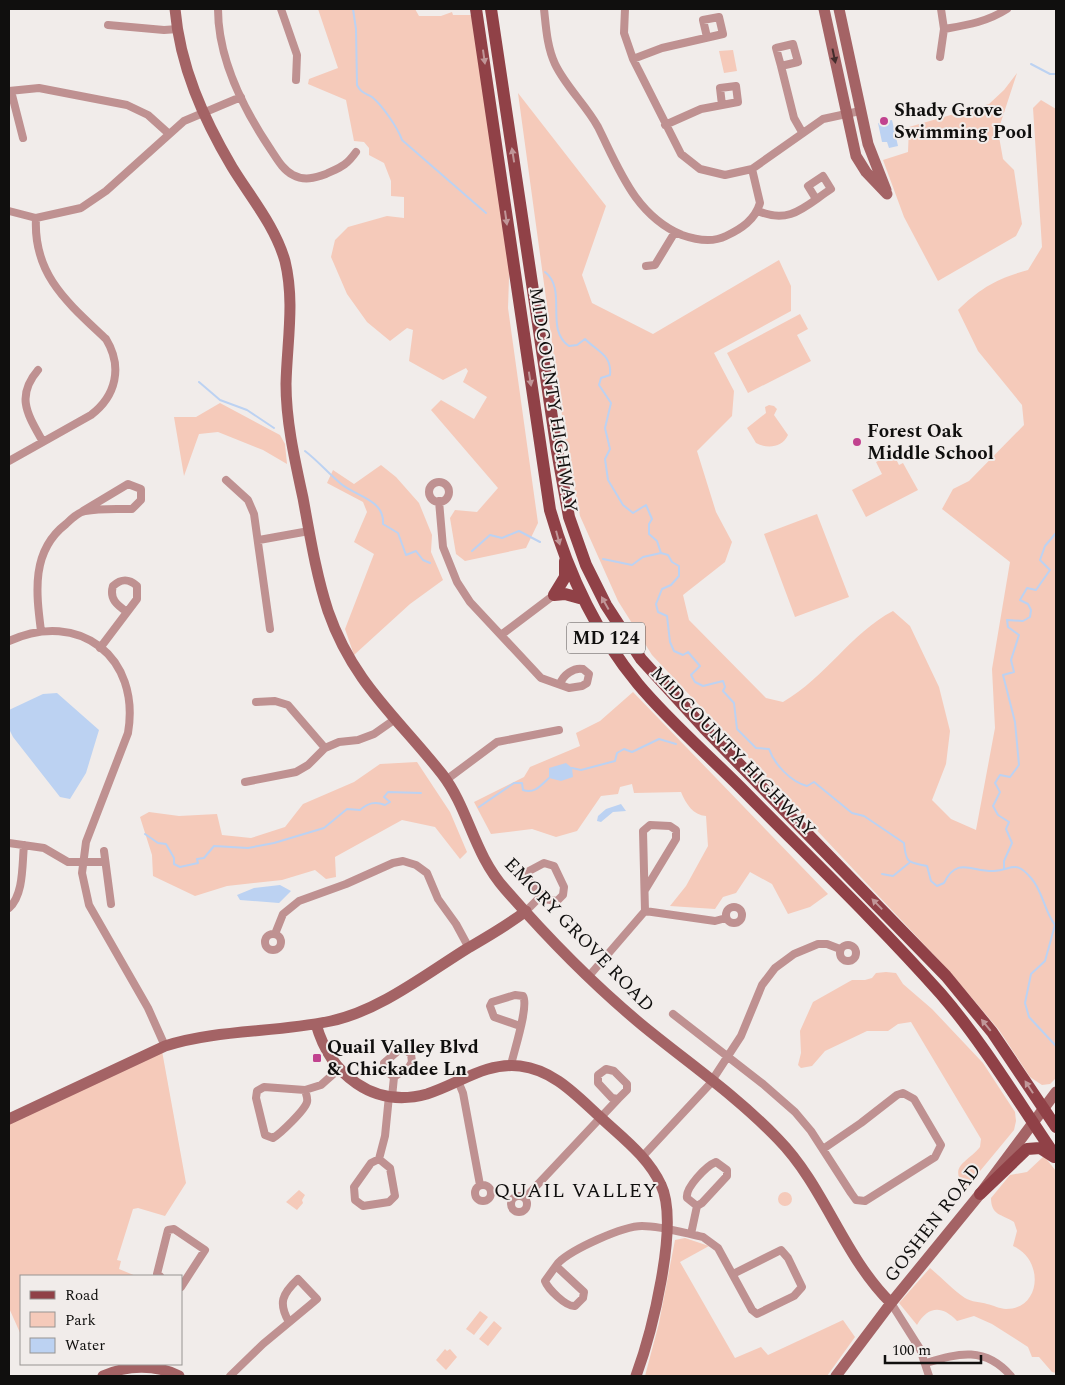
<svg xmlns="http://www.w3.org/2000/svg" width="1065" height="1385" font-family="Spectral,serif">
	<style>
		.green { fill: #f5caba }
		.water { fill: #bcd2f2 }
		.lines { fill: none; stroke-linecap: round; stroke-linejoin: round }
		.stream { stroke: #bcd2f2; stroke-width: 2 }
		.street { stroke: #bf9191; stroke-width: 8 }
		.secondary { stroke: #a46365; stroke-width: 11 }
		.primary { stroke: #904147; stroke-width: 12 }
		.oneway { fill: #442c2c }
		.oneway2 { fill: #c09698 }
		.poi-dot { fill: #c1428f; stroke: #f1ecea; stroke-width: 2 }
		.labels { text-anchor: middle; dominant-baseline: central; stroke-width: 4; stroke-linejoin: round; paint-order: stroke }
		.shield { fill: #f1ecea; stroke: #545150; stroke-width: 1 }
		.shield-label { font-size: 18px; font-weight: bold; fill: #100f0e }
		.poi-label { font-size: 19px; font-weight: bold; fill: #100f0e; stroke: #f1ecea; text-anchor: start }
		.street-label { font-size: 19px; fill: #100f0e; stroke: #f1ecea }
		.neighbourhood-label { font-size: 20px; letter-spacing: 1px; fill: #100f0e; stroke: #f1ecea }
	</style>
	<rect width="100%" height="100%" fill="#f1ecea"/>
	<path class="green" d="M318 9H415L419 16H441L452 12 453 15H477L510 249 508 308 538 523 526 548 465 561 456 554 450 518 455 510 477 512 498 488 431 410 441 400 474 419 487 397 463 382 468 371 466 368 443 380 409 361 413 330 407 328 390 341 367 322 347 294 331 257 335 240 348 227 387 216 404 218V197L391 196V181L384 163 369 155V148L364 142 354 141 346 100 308 84 309 79 338 68Z
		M733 50 737 71 724 73 719 51Z
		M1017 73 998 131 1003 159 1014 170 1022 224 1016 236 938 281 904 217 883 160 908 152 909 127 989 104 1004 90Z
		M518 93 606 206 582 275 592 303 653 334 779 260 791 286V311L714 353 734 391 732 416 697 451 716 512 732 542 725 562 683 595 689 620 766 698 783 702C826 677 851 633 893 611L910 626 939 687 950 731 946 764 932 800 951 819 976 830 995 728 992 669 1010 562 942 509 953 489 969 481 1024 425 1022 405 978 351 958 310C980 288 998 278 1028 270L1042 247 1033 108 1041 100 1056 109V1078L1050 1084 1042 1085 1030 1077 999 1030 950 972 652 655 618 601 580 516 566 445Z
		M800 314 808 329 797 335 811 361 748 393 727 353Z
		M220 403 280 435 285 444 287 464 263 450 218 432 199 434 184 476 174 417H196Z
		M769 405 774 406 777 409 774 415 788 435C782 448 767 449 756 443L747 428 766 413 765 407Z
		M893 453 899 465 903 463 918 490 866 517 852 490 882 474 876 462Z
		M381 465 396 477 419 503 432 535 431 552 443 580 410 604 354 655 345 629 374 554 354 542 367 512 363 502 327 483 333 470 354 484Z
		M817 514 849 597 795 617 764 534Z
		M633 692 828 894 810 907 788 914 772 884 750 872 736 893 723 897 715 909 670 906 686 886 708 846 706 816C693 815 686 804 681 792L634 793 632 784 620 787 618 794 601 796 577 831 556 837 532 829 491 834 474 802 524 777 530 767 580 746 576 733 600 721Z
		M417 762 450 812 467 852 460 859 435 827 402 820 335 857 336 877 326 879 315 870 282 880 227 886 195 896 153 876 152 855 140 817 149 812 179 816 217 814 222 835 251 838 285 827 303 804 354 782 380 764Z
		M886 972 896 973 903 984 932 1009 983 1063 1015 1112 1016 1121 1014 1130 966 1188C947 1166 967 1163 980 1147L981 1139 911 1022 898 1024 888 1031H867L825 1051 812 1066 801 1068 798 1065 801 1053 800 1031 813 1002 852 980H865L872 978 876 973Z
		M162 1051 186 1183 165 1216 138 1208 133 1209 117 1260 121 1261 119 1269 136 1276H21V1335L9 1308V1121Z
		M1044 1156 1056 1171V1373L1052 1372 1039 1357H1032L1028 1347 992 1324 974 1316 957 1321C942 1305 928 1306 917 1325L899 1303 930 1268C941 1277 953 1290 965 1298 971 1302 981 1302 987 1304 993 1305 1000 1309 1006 1309 1042 1309 1044 1259 1013 1246L1017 1231 1014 1222C1001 1214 991 1215 991 1198L1010 1175 1027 1172Z
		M299 1190 305 1195 302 1200 303 1203 297 1210 286 1202Z
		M778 1199a7 7 0 1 1 14 0a7 7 0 1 1-14 0Z
		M685 1238 709 1246 680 1262 735 1358 761 1347 768 1355 843 1320 855 1337 827 1376H645L659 1323 675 1240Z
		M480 1311 488 1317 474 1335 466 1329Z
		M494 1321 502 1328 488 1346 479 1339Z
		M445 1349 447 1351 450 1349 457 1357 446 1370 436 1360Z"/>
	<path class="water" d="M892 120 898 146 889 148 887 142H882L878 123Z
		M57 693 99 730 86 773 70 799 60 797 13 737 9 729V710L43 694Z
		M566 763 572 768 573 777 561 781 549 778V768Z
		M621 804 626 811 613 812 601 822 597 821 598 816 606 809Z
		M280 885 291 891 279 903 240 900 237 895 254 888Z"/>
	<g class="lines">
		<path class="stream" d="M353 9 356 29 357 85C361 93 365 93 372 97 382 105 398 128 402 140L486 213
			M1031 64 1050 74H1056
			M545 272C568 290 544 329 569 346L577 345 585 339C598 352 612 355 610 375L601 378 599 385 611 403 605 428 610 449 605 459 608 480 623 505 633 513 646 505 652 519 649 524V534L657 541 661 553 668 555 672 562 679 566V576L671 585 662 589 656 604 658 612 667 616 670 642 674 651 683 655 688 652 700 666 691 675 695 682 703 686 723 681 725 687 723 691 734 703 737 729 756 748 769 749C774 764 791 782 807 786L814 782 852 813 864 816 904 843C906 864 908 862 927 866L931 881 937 886 944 883C957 856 972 872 994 871 1012 870 1015 859 1031 878 1043 891 1044 911 1055 925L1045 961 1031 974 1025 1003 1029 1017 1056 1046
			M199 382 220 400 247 410 274 428
			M305 451C318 461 328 473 340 483 354 496 385 499 383 524L398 533 406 555 416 551 423 560 430 563
			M472 551 490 535 502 538 519 531 540 542
			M603 559 632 565 643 557 661 553
			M572 768 581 770 615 761 617 753 624 749 632 752 659 739 676 744
			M479 807 514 783H522L523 790C535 794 541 785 549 778
			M145 834 158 843 166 844 174 858V864L180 867 198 863 197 859 204 858 214 846 248 848 274 843 324 828 347 809 360 810C368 803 375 801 385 805L390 802 384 797 388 792 421 793
			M1004 868V861L1012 843 1006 829 1009 822 998 815 993 806 1000 792 995 783 1000 775 1010 777 1019 765 1015 722 1003 675 1014 672 1011 660 1019 635 1008 627 1007 620 1023 621 1030 617 1031 610 1028 604 1020 600 1027 588 1036 590 1050 570 1040 560 1045 546 1056 533
			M882 874 893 876 909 863"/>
		<path class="street" d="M218 9C218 58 244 110 271 150 277 159 283 170 293 175 304 181 315 178 326 174 341 167 346 166 356 152
			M281 9 297 55 296 80
			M544 9C546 27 547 47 555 64 566 87 586 105 598 127 619 169 635 215 682 235 696 240 712 243 726 236 741 229 755 220 760 203L752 169
			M625 9 624 33 633 59 681 154 700 169 725 175 752 169 823 119 860 111
			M108 25 164 30 178 29
			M944 29C967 25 987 22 1007 9
			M940 57 944 29 941 9
			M633 59 662 48 723 34 719 17 703 20 707 37
			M781 66 776 48 793 44 798 62 781 66 794 118 802 132
			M9 91 39 88 127 105 148 115 168 133
			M11 91 23 138
			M665 125 701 109 738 102 736 86 720 88 722 105
			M9 211 36 218 81 208 106 191 184 121 241 97
			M758 211C790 225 805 206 831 189L823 176 808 186 816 199
			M646 266 655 265 675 232
			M38 370C15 397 28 415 43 442
			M9 461 91 415C116 396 123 367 106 339 68 303 33 275 36 218
			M226 480 248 500 254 514 270 629
			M429 492a10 10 0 1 1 20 0a10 10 0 1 1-20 0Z
			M439 501 443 547 457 582 470 602 541 678 569 688 582 686 587 683 589 674 583 669C574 667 563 675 560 684
			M259 540 309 531
			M41 631C36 592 31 551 66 524 71 519 79 512 85 511 100 508 117 509 132 509L141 500V489L128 484 83 511
			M501 635 554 595
			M9 641C79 609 141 657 128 733L86 842 82 873 89 905 148 1008 165 1046
			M100 648 137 599V586C128 578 121 579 113 586 109 599 117 605 127 612
			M256 702 275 701 288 705 325 748
			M446 780 497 742 559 730
			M245 782 296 772 308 765 325 748 339 742 358 740 374 734 394 720
			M9 843 44 848 68 862H105
			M104 851 111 904
			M544 863 554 866 564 887 563 895 557 901 544 899 528 879 529 871Z
			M726 915a8 8 0 1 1 16 0a8 8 0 1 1-16 0Z
			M9 908C24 895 22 864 24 845
			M526 911 541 896
			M645 911 715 921 726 918
			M265 942a8 8 0 1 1 16 0a8 8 0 1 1-16 0Z
			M275 934 283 914 299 901 346 884 393 863 403 861 416 865 427 873 438 899 456 924 469 948
			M840 953a8 8 0 1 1 16 0a8 8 0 1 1-16 0Z
			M589 976 645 911 643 831 650 825 670 826 676 830V839L645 890
			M673 1014 763 1084 795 1112 811 1131 851 1193 856 1200 865 1201 935 1157 941 1145 914 1099 903 1093 897 1095 861 1123 823 1149
			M511 1065C514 1051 529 1006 523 996L515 995 492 1002 490 1006 494 1017 520 1026
			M606 1069 614 1071 627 1084V1090L618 1099 612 1098 598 1083V1075Z
			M458 1081 463 1093 480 1185
			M305 1090 264 1087 257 1091 256 1098 265 1135 273 1138C280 1134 305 1110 307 1102 308 1098 306 1094 305 1090L321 1085 339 1069
			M392 1097 394 1077 386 1071 384 1063 399 1050 403 1048 411 1054 412 1062 409 1067 394 1077
			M642 1157 709 1085 741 1036 762 985 775 968 794 954 818 944H827L840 949
			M379 1159 390 1168 395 1196 389 1202 363 1206 355 1200 354 1187 371 1163Z
			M379 1159 385 1136 389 1096
			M475 1193a8 8 0 1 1 16 0a8 8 0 1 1-16 0Z
			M511 1204a8 8 0 1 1 16 0a8 8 0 1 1-16 0Z
			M525 1198 618 1099
			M691 1234 697 1206 702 1203 727 1176V1170L716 1162C706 1166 685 1188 687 1198L697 1206
			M556 1266 584 1292 583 1298 575 1306C566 1307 548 1289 545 1281L558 1263C572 1249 623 1226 642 1226 662 1226 684 1233 703 1237L718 1248 752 1310 757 1314 794 1296 802 1287 788 1258 781 1250 733 1274
			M160 1276 157 1274 168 1230 174 1229 205 1250 181 1287
			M891 1303 920 1349 929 1376
			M926 1363C959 1353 985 1346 1011 1376
			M230 1376 263 1344 310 1305 317 1299 298 1279C282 1294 278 1303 289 1322"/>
		<path class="secondary" d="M175 9C180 66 203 118 232 167 251 198 275 226 285 261 295 302 287 342 286 384 286 422 295 461 303 498 310 536 316 574 328 611 353 683 397 717 442 774 469 809 473 853 505 889 545 935 595 986 642 1025 687 1062 737 1096 778 1139 825 1187 843 1256 891 1303
			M824 9 856 156 866 172 887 194
			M839 9 868 144 886 190
			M316 1024C330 1074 373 1109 427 1094 459 1084 485 1062 520 1066 553 1070 575 1094 598 1115 620 1136 648 1156 661 1185 680 1224 651 1335 636 1376
			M9 1119 165 1046C218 1029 276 1033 331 1021 379 1011 426 974 468 948 487 937 508 925 526 911
			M103 1376C127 1365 155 1364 179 1376
			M836 1376 891 1303 980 1194 1056 1092"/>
		<path class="primary" d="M476 9 550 510C568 573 596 633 638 684 668 720 707 754 741 788 808 856 877 922 941 994 984 1044 1019 1103 1056 1157
			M491 9 557 451 569 517 586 565 606 605 641 659 704 728 946 976 992 1032 1056 1127
			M554 595 565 577V561
			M554 595 565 594 583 599
			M980 1194 1027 1149 1040 1148 1054 1157"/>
	</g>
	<defs><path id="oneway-solid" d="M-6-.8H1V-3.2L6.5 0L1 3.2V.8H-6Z" transform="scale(1.25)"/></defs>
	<use class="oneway" href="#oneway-solid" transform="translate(834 56) rotate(78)"/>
	<g class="oneway2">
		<use href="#oneway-solid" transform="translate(484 57) rotate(82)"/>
		<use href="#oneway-solid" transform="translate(513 155) rotate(-99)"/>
		<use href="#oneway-solid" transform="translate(506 218) rotate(82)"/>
		<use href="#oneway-solid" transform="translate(530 379) rotate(81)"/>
		<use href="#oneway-solid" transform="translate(558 538) rotate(75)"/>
		<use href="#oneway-solid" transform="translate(605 603) rotate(-119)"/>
		<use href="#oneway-solid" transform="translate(877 904) rotate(-134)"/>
		<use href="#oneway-solid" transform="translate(986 1025) rotate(-129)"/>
		<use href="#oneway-solid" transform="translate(1029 1087) rotate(-123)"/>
	</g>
	<g class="poi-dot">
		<circle cx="884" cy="121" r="5"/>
		<circle cx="857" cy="442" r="5"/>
		<rect x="312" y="1053" width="10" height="10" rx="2.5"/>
	</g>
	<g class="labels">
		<rect class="shield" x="567" y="622.5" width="78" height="31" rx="4"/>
		<g class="shield-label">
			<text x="606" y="638">MD 124</text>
		</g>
		<g class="poi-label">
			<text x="894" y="110">Shady Grove<tspan x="894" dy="22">Swimming Pool</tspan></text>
			<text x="867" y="431">Forest Oak<tspan x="867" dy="22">Middle School</tspan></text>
			<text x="327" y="1047">Quail Valley Blvd<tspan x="327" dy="22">&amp; Chickadee Ln</tspan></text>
		</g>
		<g class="street-label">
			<text transform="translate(553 400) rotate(81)">MIDCOUNTY HIGHWAY</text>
			<text transform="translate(733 752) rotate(46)">MIDCOUNTY HIGHWAY</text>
			<text transform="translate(579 935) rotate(46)">EMORY GROVE ROAD</text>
			<text transform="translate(933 1223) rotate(-52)">GOSHEN ROAD</text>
		</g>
		<g class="neighbourhood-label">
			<text x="576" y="1191">QUAIL VALLEY</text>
		</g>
	</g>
	<rect width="1065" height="1385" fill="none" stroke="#100f0e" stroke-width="20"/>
	<rect x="20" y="1275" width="162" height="90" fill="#f1ecea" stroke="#979492"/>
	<rect x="30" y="1291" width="25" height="8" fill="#904147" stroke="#979492"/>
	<text x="65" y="1300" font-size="15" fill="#100f0e">Road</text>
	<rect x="30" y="1312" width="25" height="15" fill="#f5caba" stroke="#979492"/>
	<text x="65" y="1325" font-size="15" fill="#100f0e">Park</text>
	<rect x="30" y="1338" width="25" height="15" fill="#bcd2f2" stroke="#979492"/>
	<text x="65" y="1350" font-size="15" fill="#100f0e">Water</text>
	<path d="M885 1355v8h96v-8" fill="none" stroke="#100f0e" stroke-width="2.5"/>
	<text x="892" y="1355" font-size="15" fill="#100f0e" stroke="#f1ecea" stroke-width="4" paint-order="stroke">100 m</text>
</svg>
